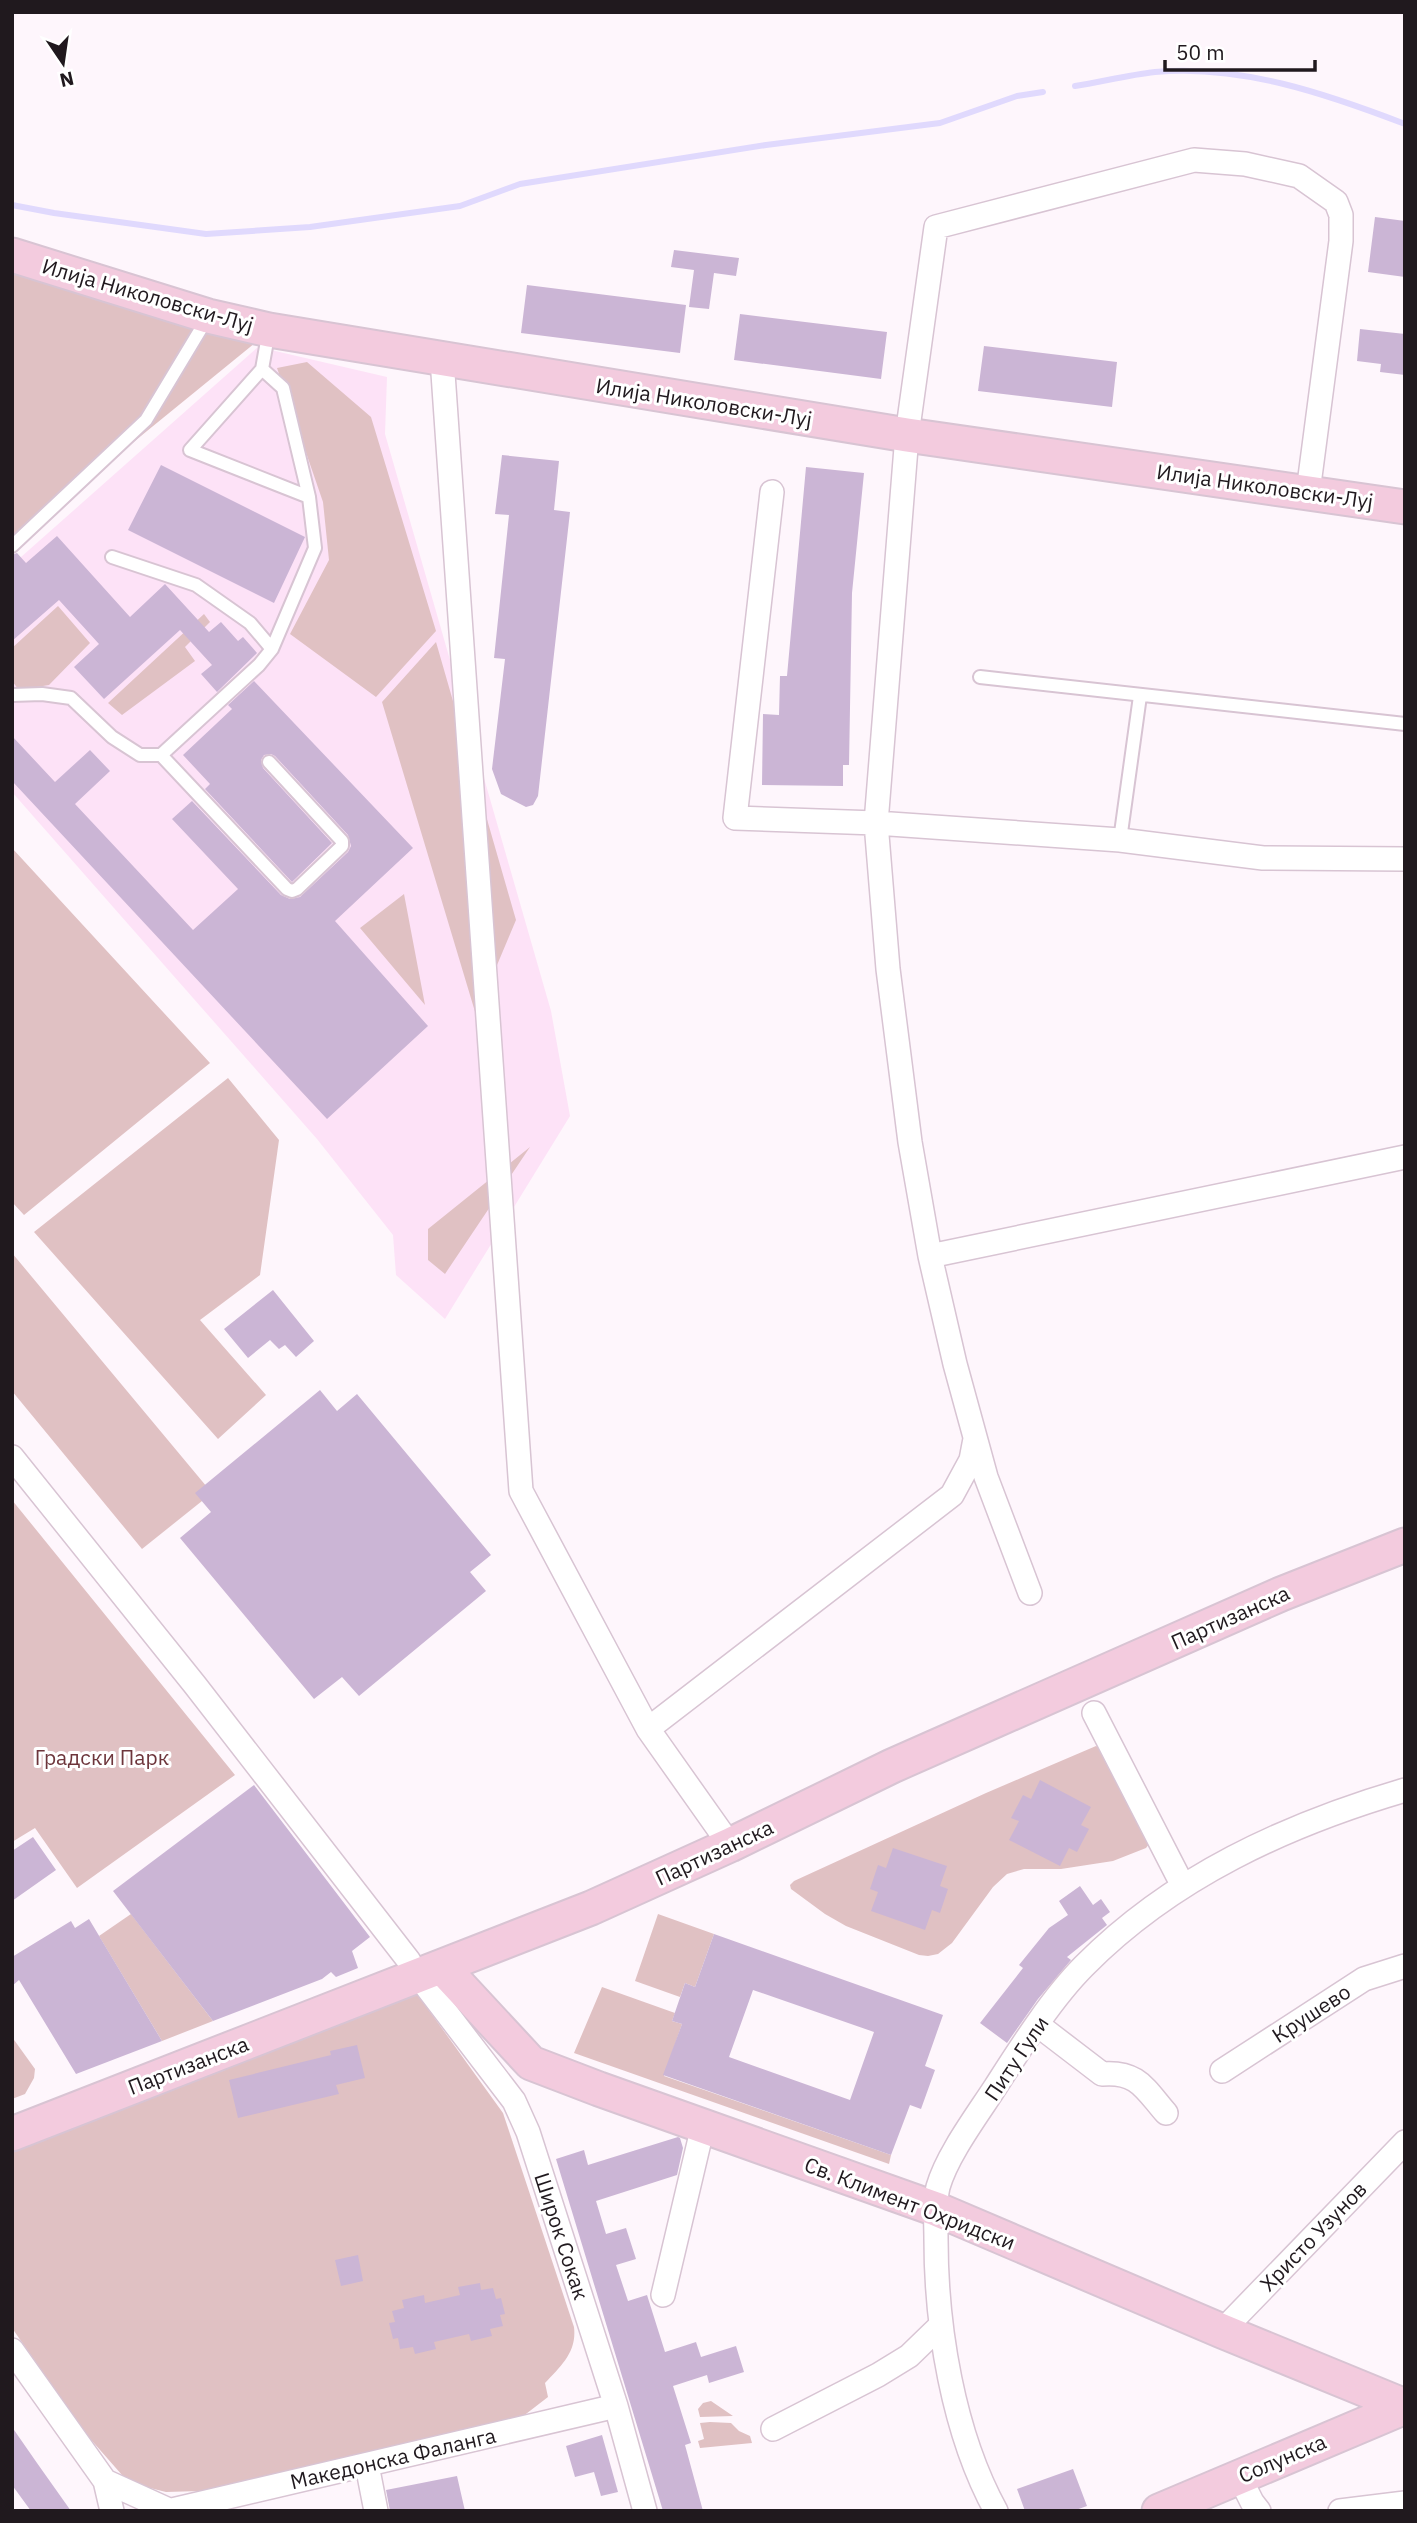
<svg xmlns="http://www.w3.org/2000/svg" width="1417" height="2523" font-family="'IBM Plex Sans',sans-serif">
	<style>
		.built { fill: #fde2f7 }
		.green { fill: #e0c1c3 }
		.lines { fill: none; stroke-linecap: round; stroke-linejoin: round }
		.stream { stroke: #e0d9fd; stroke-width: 6 }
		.building { fill: #cbb5d5; fill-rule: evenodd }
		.lane-casing { stroke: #d8c4d3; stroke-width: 16 }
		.street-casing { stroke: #d8c4d3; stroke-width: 26 }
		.secondary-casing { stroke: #d8c4d3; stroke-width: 37 }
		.lane { stroke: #fff; stroke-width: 12 }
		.street { stroke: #fff; stroke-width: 23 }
		.secondary { stroke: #f3cbde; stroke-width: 33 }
		.labels { text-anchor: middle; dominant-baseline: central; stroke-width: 6; stroke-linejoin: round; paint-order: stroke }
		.street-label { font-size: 21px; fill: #20191e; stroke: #fff }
		.park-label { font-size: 21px; fill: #6d353b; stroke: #fff }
	</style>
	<rect width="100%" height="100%" fill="#fef6fc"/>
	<path class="built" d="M258 347 387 377 385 434 551 1011 570 1116 445 1319 396 1275 393 1235 317 1139 12 792V565Z"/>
	<path class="green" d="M12 266 255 343 12 541Z
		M307 362 371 417 436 631 376 697 290 634 329 560 323 502 277 368Z
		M58 606 90 643 49 685 19 690 12 681V648Z
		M204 614 210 622 185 647 195 661 122 715 108 703Z
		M436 642 516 920 476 1015 382 702Z
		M12 848 210 1063 24 1215 12 1202Z
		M404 894 425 1005 360 928Z
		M228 1078 279 1140 260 1275 200 1320 266 1395 218 1439 34 1232Z
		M530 1147 445 1274 428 1260V1229Z
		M12 1253 212 1493 142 1549 12 1391Z
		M12 1500 235 1775 77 1888 35 1828 12 1842Z
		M1096 1746 1100 1748 1149 1844 1146 1848 1113 1861 1061 1869H1024L1007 1874 993 1887 952 1943 938 1954 928 1956 919 1955 846 1926 825 1914 791 1889 790 1885 794 1881 986 1793Z
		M131 1914 213 2021 162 2041 99 1936Z
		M658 1914 714 1934 695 1987 685 1983 680 1997 635 1981Z
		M602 1987 675 2013 672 2021 682 2024 664 2076 891 2155 889 2164 574 2053Z
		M415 1991 503 2113 574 2327C577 2352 561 2366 545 2383L548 2397 522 2417 276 2477 200 2491 166 2492 138 2485 122 2475 86 2434 12 2328V2144Z
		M12 2037 35 2069 34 2078 25 2094 12 2099Z
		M711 2401 733 2416 700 2417 698 2409 703 2403Z
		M710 2422 731 2423 739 2431 750 2436 752 2443 700 2448 698 2441 704 2439 700 2423Z"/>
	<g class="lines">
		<path class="stream" d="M1075 86C1101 82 1128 75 1155 72 1240 64 1327 94 1405 124
			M12 205 54 213 206 234 310 227 460 206 520 184 766 145 940 123 1017 96 1043 92"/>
	</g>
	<path class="building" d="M1375 217 1405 221V277L1368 272Z
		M674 250 739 258 736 276 714 273 709 309 689 307 694 270 671 267Z
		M527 285 686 305 680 353 521 333Z
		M740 314 887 332 881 379 734 360Z
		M1360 329 1405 334V375L1380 372 1381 364 1357 361Z
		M984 346 1117 362 1112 407 978 391Z
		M502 455 559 461 554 510 570 512 538 796 533 805 526 807 501 794 492 769 505 659 494 658 509 515 495 514Z
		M161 465 305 537 274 603 128 530Z
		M806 467 864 473 852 593 849 765H843V786L762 785 763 714 779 715 780 676H787Z
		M57 536 130 617 165 584 209 632 221 622 238 641 243 637 257 653 217 692 201 674 212 665 180 630 104 699 74 667 99 644 59 600 12 641V555L17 553 26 563Z
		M254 681 413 848 335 921 428 1026 327 1119 12 781V736L55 782 90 750 110 771 75 804 193 930 238 889 172 819 192 801 281 895 290 899 300 897 348 852 351 846 348 835 275 756 271 754 264 755 261 760 263 768 332 843 292 882 205 789 210 784 183 755 232 709 228 705Z
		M273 1290 314 1341 296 1357 285 1345 279 1349 270 1340 248 1358 224 1329Z
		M320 1390 337 1411 357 1394 491 1555 470 1572 486 1591 359 1696 342 1677 314 1699 180 1538 211 1512 195 1493Z
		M1040 1780 1091 1807 1081 1825 1089 1829 1077 1852 1069 1848 1060 1866 1009 1840 1019 1821 1011 1818 1023 1795 1031 1799Z
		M254 1785 370 1937 352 1951 358 1968 336 1977 331 1972 322 1979 213 2021 113 1891Z
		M33 1837 56 1870 12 1901V1851Z
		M893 1848 947 1866 940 1886 948 1889 940 1913 932 1910 925 1930 871 1911 878 1892 870 1889 878 1865 886 1868Z
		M1080 1886 1093 1905 1101 1899 1110 1912 1102 1918 1107 1925 1067 1957 1071 1960 1038 1999 1007 2043 980 2023 1023 1968 1019 1965 1049 1928 1068 1915 1059 1901Z
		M89 1919 162 2041 76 2074 19 1980 12 1986V1957L71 1921 75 1928Z
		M714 1934 943 2015 925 2066 935 2070 921 2109 910 2105 891 2155 663 2075 682 2024 672 2021 685 1983 695 1987ZM753 1990 874 2032 850 2100 729 2057Z
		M357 2045 365 2078 336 2085 339 2094 238 2118 229 2080 331 2055 330 2051Z
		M678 2137 680 2138 683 2148 677 2175 596 2201 606 2234 626 2228 636 2259 616 2265 628 2301 647 2295 665 2352 696 2342 701 2357 736 2346 744 2372 709 2383 707 2375 673 2386 691 2443 685 2445 703 2511H663L556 2159 584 2150 588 2165Z
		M358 2255 363 2281 341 2286 335 2260Z
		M480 2283 481 2290 493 2288 496 2299 501 2298 505 2314 500 2315 503 2326 490 2329 492 2336 471 2341 469 2334 434 2342 436 2349 415 2354 413 2347 400 2349 398 2338 393 2339 389 2323 395 2322 392 2311 404 2308 402 2300 424 2295 425 2303 460 2295 458 2287Z
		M12 2427 37 2463 71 2511H31L12 2485Z
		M602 2435 618 2492 601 2496 594 2472 575 2477 566 2446Z
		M1073 2469 1087 2506 1073 2511H1025L1017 2489Z
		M457 2476 465 2511H390L386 2490Z"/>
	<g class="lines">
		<defs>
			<path id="lane" d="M269 330 262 369 190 450 309 497
				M12 546 146 420 208 317
				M112 557 196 585 250 623 272 649
				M980 677 1405 724
				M12 695 42 694 71 698 112 737 140 755H161L259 665 272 649 315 548 309 497 283 388 262 369
				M161 755 287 889 292 891 297 889 342 846V841L269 762
				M1120 840 1140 696"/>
			<path id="street" d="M442 359 521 1491 648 1729 730 1845
				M772 492 735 818 876 823 1120 840 1263 858 1405 859
				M930 1256 1405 1157
				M12 1457 195 1685 409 1961
				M1030 1593 986 1477 955 1364 930 1256 910 1142 888 969 876 823 907 435 936 227 1194 160 1245 164 1299 176 1336 202 1341 215V241L1308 492
				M1094 1713 1183 1886
				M648 1729 952 1495 971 1460 975 1439
				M426 1986 514 2101 528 2132 616 2406 645 2511
				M1038 2025 1102 2074C1138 2071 1145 2089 1166 2113
				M1222 2071 1364 1979 1405 1966
				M663 2295 703 2126
				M1222 2331 1405 2142
				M12 2350 105 2481 112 2511
				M773 2429 878 2375 909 2356 941 2325
				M367 2465 376 2511
				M1239 2476 1252 2502 1259 2511
				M105 2481 171 2511
				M168 2511 616 2406
				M996 2511C953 2433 936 2327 936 2239 936 2222 934 2203 938 2187 947 2155 978 2114 996 2086 1021 2047 1052 1998 1084 1966 1172 1877 1286 1825 1405 1790
				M1340 2511 1405 2503"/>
			<path id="secondary" d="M12 255 208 316 269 330 907 435 1405 507
				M442 1967 531 2063 599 2089 936 2209 1222 2331 1405 2406
				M12 2134 591 1908 730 1845 892 1766 996 1720 1281 1594 1405 1545
				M1159 2511 1405 2407"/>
		</defs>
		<use href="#lane" class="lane-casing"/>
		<use href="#street" class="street-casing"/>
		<use href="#secondary" class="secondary-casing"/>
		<use href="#lane" class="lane"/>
		<use href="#street" class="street"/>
		<use href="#secondary" class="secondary"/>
	</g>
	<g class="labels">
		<g class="street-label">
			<text transform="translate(148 295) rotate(16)">Илија Николовски-Луј</text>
			<text transform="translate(704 402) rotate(9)">Илија Николовски-Луј</text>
			<text transform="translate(1265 486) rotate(8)">Илија Николовски-Луј</text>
			<text transform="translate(1230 1617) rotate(-24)">Партизанска</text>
			<text transform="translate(714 1852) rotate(-25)">Партизанска</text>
			<text transform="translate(1311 2013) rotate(-33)">Крушево</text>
			<text transform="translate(1016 2058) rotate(-56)">Питу Гули</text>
			<text transform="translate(188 2065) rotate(-21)">Партизанска</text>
			<text transform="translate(910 2203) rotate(21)">Св. Климент Охридски</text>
			<text transform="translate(562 2236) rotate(72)">Широк Сокак</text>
			<text transform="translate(1313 2236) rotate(-46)">Христо Узунов</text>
			<text transform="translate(393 2458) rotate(-13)">Македонска Фаланга</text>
			<text transform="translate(1282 2458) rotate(-23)">Солунска</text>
		</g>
		<g class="park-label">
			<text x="102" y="1757">Градски Парк</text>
		</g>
	</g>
	<rect width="1417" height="2523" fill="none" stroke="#20191e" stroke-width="28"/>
	<g transform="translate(63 63) rotate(167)" stroke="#ffffff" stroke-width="5" paint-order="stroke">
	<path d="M0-5L12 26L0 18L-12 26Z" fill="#20191e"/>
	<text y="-10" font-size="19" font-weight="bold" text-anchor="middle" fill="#20191e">N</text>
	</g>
	<path d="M1165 60v10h150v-10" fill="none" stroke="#20191e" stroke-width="3.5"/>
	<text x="1176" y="60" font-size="21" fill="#20191e" stroke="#ffffff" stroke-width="5" paint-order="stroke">50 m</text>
</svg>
